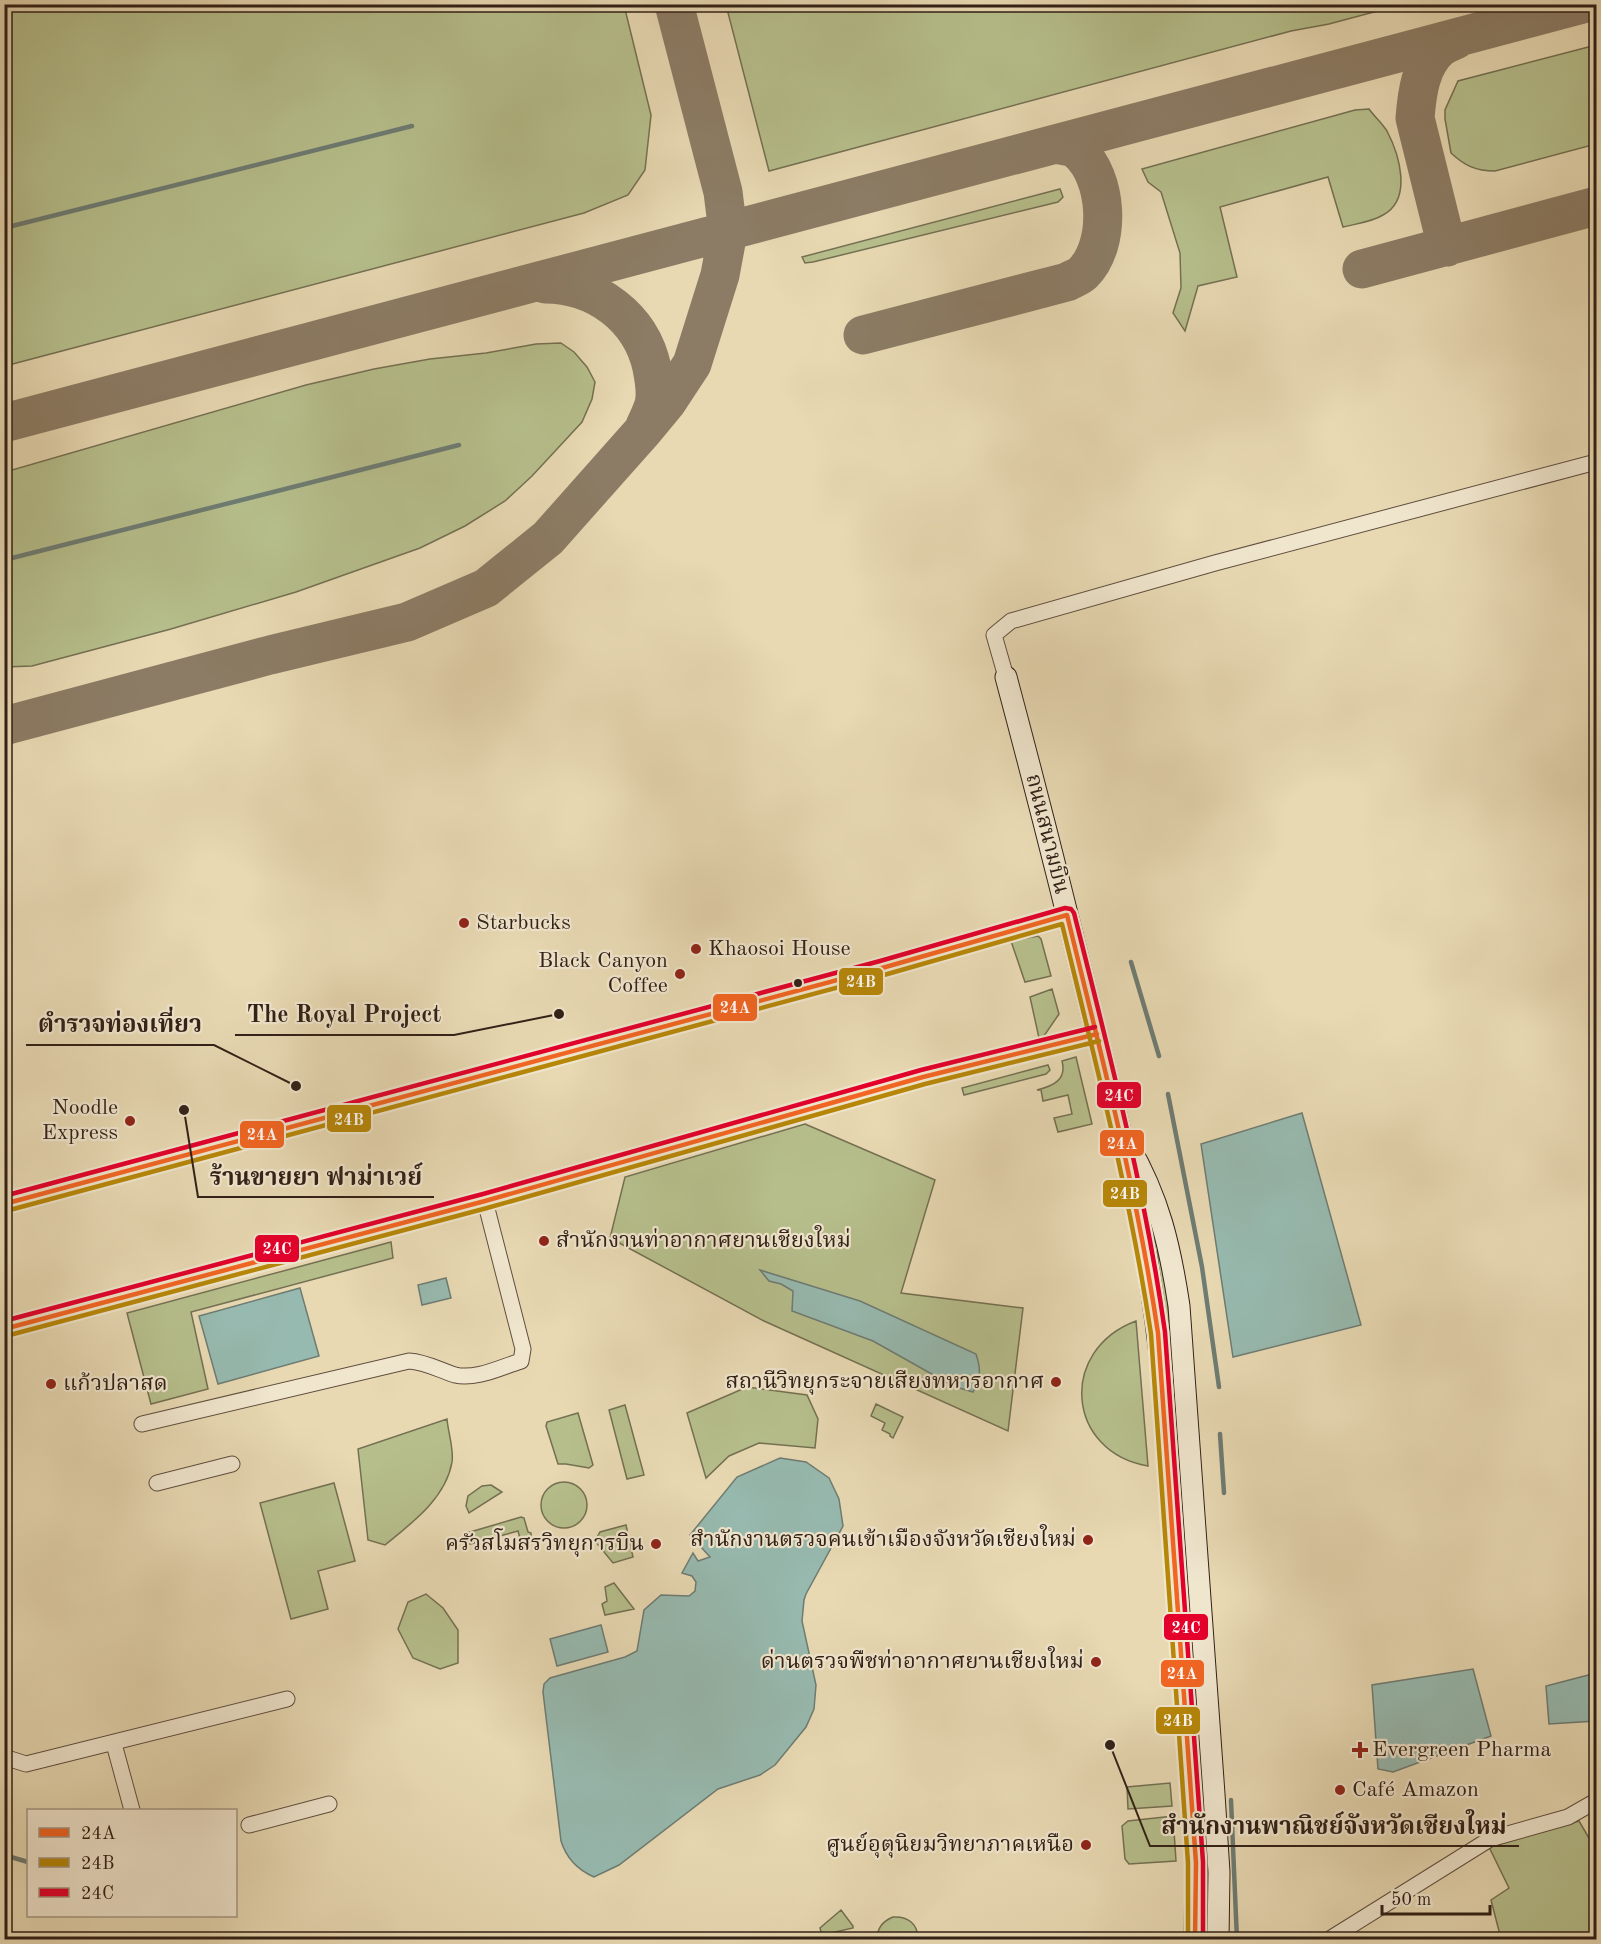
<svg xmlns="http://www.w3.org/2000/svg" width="1601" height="1944" font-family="'Old Standard TT','Noto Serif Thai',serif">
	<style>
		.green { fill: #b6bf8c; stroke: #747052; stroke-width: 1.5 }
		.water { fill: #97bab0; stroke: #6e7c73; stroke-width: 1.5 }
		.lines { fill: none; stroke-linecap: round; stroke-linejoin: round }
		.stream { stroke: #6e7c73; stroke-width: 4.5 }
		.taxiway { stroke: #8c7c65; stroke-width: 39 }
		.street-casing { stroke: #5f4e3e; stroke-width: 17 }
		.secondary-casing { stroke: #312017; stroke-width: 23 }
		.street { stroke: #f0e6ce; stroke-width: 15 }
		.secondary { stroke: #f0e6ce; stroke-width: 21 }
		.bus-1-casing { stroke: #f0e6ce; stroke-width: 9 }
		.bus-2-casing { stroke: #f0e6ce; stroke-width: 9 }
		.bus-3-casing { stroke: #f0e6ce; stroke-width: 9 }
		.bus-1 { stroke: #f26522; stroke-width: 4.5 }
		.bus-2 { stroke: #b78708; stroke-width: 4.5 }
		.bus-3 { stroke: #e4002b; stroke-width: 4.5 }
		.poi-dot { fill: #8f2418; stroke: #f0e6ce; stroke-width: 2 }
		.bus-dot { fill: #312017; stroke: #f0e6ce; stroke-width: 2 }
		.labels { text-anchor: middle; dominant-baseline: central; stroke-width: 4.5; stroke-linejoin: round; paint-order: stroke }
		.street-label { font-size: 22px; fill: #312017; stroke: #f0e6ce }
		.poi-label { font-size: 22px; fill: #312017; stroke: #f0e6ce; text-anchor: end }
		.leader { fill: none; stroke: #312017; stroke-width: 2 }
		.callout-dot { fill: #312017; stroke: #f0e6ce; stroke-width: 2 }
		.callout-label { font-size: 24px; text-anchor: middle; font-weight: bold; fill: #312017; stroke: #f0e6ce; stroke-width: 4.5; stroke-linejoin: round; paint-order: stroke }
		.line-badge { stroke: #f0e6ce; stroke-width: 2 }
		.badge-label { font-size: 16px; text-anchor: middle; font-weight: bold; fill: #fff }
	</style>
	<rect width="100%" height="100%" fill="#e8d9b3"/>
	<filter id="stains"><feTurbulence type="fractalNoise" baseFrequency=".00333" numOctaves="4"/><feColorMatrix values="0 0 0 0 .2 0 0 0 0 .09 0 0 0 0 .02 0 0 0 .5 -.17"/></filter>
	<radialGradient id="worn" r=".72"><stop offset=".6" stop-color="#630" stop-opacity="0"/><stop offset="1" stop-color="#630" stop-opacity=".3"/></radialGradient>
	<path class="green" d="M5 4 624 5 651 115 645 170 628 195 584 213 5 366Z
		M726 5V4L1400 5 1329 24 1291 31 769 171Z
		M1596 45V144L1495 171C1476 171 1465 166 1451 153L1445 119V110L1458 81Z
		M1369 109C1374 116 1382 123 1387 131 1399 154 1413 199 1383 215 1372 222 1355 224 1343 227L1328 177 1220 207 1237 277 1198 286 1185 331 1173 313 1181 288 1180 253 1161 192 1148 182 1142 169 1355 110Z
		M1060 189 1063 197 1058 202 813 262 805 263 802 257Z
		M561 343 574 352 587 367 595 382 592 399 582 422 532 476 505 501 465 526 420 548 296 592 171 629 32 666 5 667V472L306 385 374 369 430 359 486 353 536 344Z
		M1038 936 1041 939 1051 976 1025 982 1011 941Z
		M1052 989 1059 1014 1044 1036 1039 1038 1030 997Z
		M1076 1057 1092 1124 1058 1132 1054 1118 1072 1114 1068 1095 1043 1101 1041 1090H1037C1053 1086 1067 1080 1062 1061Z
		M1048 1065 1050 1070 1046 1074 964 1095 962 1088Z
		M805 1124 935 1180 901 1293 1023 1308 1008 1431 764 1321 610 1238 625 1177Z
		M391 1242 393 1258 191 1312 208 1389 151 1404 127 1313Z
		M1158 1247 1166 1284 1191 1553 1182 1554 1158 1270Z
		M1136 1321 1148 1466C1066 1452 1058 1350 1136 1321Z
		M747 1387 807 1395 818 1419 815 1448 759 1443 729 1456 706 1478 687 1413Z
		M876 1404 903 1417 893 1438 890 1436V1434L882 1430 885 1423 871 1416Z
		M625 1405 644 1475 627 1479 609 1410Z
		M578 1413 593 1465 589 1468 566 1464H558L546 1426 547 1422Z
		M447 1419C448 1432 454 1449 452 1462 446 1498 412 1523 385 1545L368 1540 358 1449Z
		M541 1505a23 23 0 1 1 46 0a23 23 0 1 1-46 0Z
		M334 1483 355 1561 318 1571 328 1609 291 1619 260 1503Z
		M491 1485 502 1492 469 1513 466 1506 468 1496 482 1486Z
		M521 1517 524 1518 528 1532 531 1533V1540L521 1542 518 1531 470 1544 466 1535 467 1533Z
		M626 1525 633 1557 613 1563 595 1541 600 1532Z
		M1184 1561 1190 1562 1208 1829 1202 1830Z
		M614 1583 634 1609 605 1615 602 1604 607 1601 605 1587Z
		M426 1594 443 1608 458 1630V1663L440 1669 413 1658 398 1629 408 1602Z
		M1170 1783 1172 1806 1128 1809 1127 1787Z
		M1173 1816 1176 1861 1129 1864 1125 1859 1122 1826 1128 1821Z
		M1579 1821 1593 1845 1596 1844V1939H1504L1499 1931 1491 1900 1509 1888 1489 1847Z
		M841 1910 853 1926V1928L822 1935 820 1928Z
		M893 1917C908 1916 918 1924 918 1939H877C877 1928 883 1921 893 1917Z"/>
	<path class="water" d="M1302 1113 1361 1325 1233 1357 1201 1144Z
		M760 1270 860 1301 976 1354C981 1369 981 1378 973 1392L953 1386 873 1341 792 1311 793 1291 781 1284 769 1281Z
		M446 1278 451 1298 422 1305 418 1285Z
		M300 1288 319 1356 218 1384 199 1316Z
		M780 1458 806 1462 829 1478 839 1499 843 1526 806 1594 804 1600 802 1621 816 1685 814 1709 806 1727 775 1765 760 1775 718 1789 619 1865 594 1877C578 1870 566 1857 561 1841L543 1692 544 1684 550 1678 625 1657 637 1651 644 1610 661 1595 689 1596 695 1591 696 1582 692 1576 682 1573 693 1553 698 1561 710 1557 690 1535 737 1477Z
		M601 1625 608 1652 557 1666 550 1639Z
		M1473 1669 1491 1736 1393 1772 1378 1769 1372 1685Z
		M1596 1673V1721L1549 1724 1546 1686Z"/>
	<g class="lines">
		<path class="stream" d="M4 228 412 126
			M4 560 459 445
			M1131 962 1159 1056
			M1168 1094 1202 1267 1219 1387
			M1220 1434 1224 1493
			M1231 1800 1237 1940
			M4 1855 28 1862"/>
		<path class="taxiway" d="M1447 247 1415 118C1417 94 1420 65 1440 48 1445 44 1452 42 1457 39
			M1362 269 1596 206
			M545 284C596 284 641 317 652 368 654 380 657 392 654 404 652 412 648 419 645 426
			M863 335 1067 282C1072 279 1079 277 1083 273 1112 244 1108 177 1078 151 1074 147 1066 146 1060 145
			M4 423 1583 4
			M4 726 270 655 407 622 486 588 548 538 643 431 667 402 692 364 720 275 728 232 723 192 674 4"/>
		<defs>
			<path id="street" d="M1006 677 994 635 1011 621 1215 563 1596 462
				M142 1424 409 1361C426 1362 439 1370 455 1375 476 1380 501 1367 521 1361L523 1349 485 1201
				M157 1483 232 1464
				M114 1744 132 1810
				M4 1757 26 1764 287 1699
				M249 1825 329 1804
				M1328 1940 1490 1839 1568 1817 1596 1801"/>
			<path id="secondary" d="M1006 677C1037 793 1066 908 1094 1024 1123 1140 1151 1256 1162 1375L1196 1863 1195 1940
				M1128 1145C1159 1198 1170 1246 1179 1306L1214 1794 1219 1872 1218 1940"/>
		</defs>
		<use href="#street" class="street-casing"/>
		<use href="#secondary" class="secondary-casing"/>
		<use href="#street" class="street"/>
		<use href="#secondary" class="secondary"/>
		<defs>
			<path id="bus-1" d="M4 1204 882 968 1067 915C1101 1054 1137 1191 1158 1333L1196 1863 1195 1940
				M4 1329 485 1201 923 1077 1097 1034"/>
			<path id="bus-2" d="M6 1211 884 975 1062 924C1095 1060 1130 1195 1151 1334L1188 1863V1940
				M6 1336 487 1208 925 1084 1099 1041"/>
			<path id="bus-3" d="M4 1196 880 961 1065 908 1071 909 1074 913C1109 1052 1145 1190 1165 1332L1203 1862V1940
				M4 1321 483 1194 921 1070 1095 1027"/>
		</defs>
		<use href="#bus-1" class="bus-1-casing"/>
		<use href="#bus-2" class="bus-2-casing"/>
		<use href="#bus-3" class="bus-3-casing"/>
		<use href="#bus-1" class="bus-1"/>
		<use href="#bus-2" class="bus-2"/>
		<use href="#bus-3" class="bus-3"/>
	</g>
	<g class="poi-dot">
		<circle cx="464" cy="923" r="6"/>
		<circle cx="696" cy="949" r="6"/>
		<circle cx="680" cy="974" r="6"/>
		<circle cx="130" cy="1121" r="6"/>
		<circle cx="544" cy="1241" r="6"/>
		<circle cx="1056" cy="1382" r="6"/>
		<circle cx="51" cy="1384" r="6"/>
		<circle cx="1088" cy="1540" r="6"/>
		<circle cx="656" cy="1544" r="6"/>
		<circle cx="1096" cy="1662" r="6"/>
		<path d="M1357 1741h6v6h6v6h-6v6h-6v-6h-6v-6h6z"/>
		<circle cx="1340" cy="1790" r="6"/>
		<circle cx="1086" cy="1845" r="6"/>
	</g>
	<circle class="bus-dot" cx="798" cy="983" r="5"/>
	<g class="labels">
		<g class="street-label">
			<text transform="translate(1047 834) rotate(76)">ถนนสนามบิน</text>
		</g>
		<g class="poi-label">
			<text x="476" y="923" text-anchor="start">Starbucks</text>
			<text x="708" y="949" text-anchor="start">Khaosoi House</text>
			<text x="668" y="961">Black Canyon<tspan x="668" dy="25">Coffee</tspan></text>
			<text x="118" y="1108">Noodle<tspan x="118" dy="25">Express</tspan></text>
			<text x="556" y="1241" text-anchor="start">สำนักงานท่าอากาศยานเชียงใหม่</text>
			<text x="1044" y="1382">สถานีวิทยุกระจายเสียงทหารอากาศ</text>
			<text x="63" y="1384" text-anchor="start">แก้วปลาสด</text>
			<text x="1076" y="1540">สำนักงานตรวจคนเข้าเมืองจังหวัดเชียงใหม่</text>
			<text x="644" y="1544">ครัวสโมสรวิทยุการบิน</text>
			<text x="1084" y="1662">ด่านตรวจพืชท่าอากาศยานเชียงใหม่</text>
			<text x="1372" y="1750" text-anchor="start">Evergreen Pharma</text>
			<text x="1352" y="1790" text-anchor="start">Café Amazon</text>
			<text x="1074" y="1845">ศูนย์อุตุนิยมวิทยาภาคเหนือ</text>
		</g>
	</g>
	<path class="leader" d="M559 1014L454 1035H235M296 1086L214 1045H26M184 1110L198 1197H434M1110 1745L1150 1846H1519"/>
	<g class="callout-dot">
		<circle cx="559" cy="1014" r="6"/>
		<circle cx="296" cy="1086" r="6"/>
		<circle cx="184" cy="1110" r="6"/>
		<circle cx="1110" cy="1745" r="6"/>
	</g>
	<g class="callout-label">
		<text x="344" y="1022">The Royal Project</text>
		<text x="120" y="1032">ตำรวจท่องเที่ยว</text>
		<text x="316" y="1185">ร้านขายยา ฟาม่าเวย์</text>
		<text x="1334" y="1834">สำนักงานพาณิชย์จังหวัดเชียงใหม่</text>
	</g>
	<g class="line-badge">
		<rect x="838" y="967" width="46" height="29" rx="6" fill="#b78708"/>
		<rect x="712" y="993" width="46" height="29" rx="6" fill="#f26522"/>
		<rect x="1096" y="1081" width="46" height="28" rx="6" fill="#e4002b"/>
		<rect x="326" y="1104" width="46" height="29" rx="6" fill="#b78708"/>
		<rect x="239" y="1120" width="46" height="29" rx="6" fill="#f26522"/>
		<rect x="1099" y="1129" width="46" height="28" rx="6" fill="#f26522"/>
		<rect x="1102" y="1179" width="46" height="29" rx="6" fill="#b78708"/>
		<rect x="254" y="1234" width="46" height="29" rx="6" fill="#e4002b"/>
		<rect x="1163" y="1613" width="46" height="28" rx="6" fill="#e4002b"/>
		<rect x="1160" y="1659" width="45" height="29" rx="6" fill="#f26522"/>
		<rect x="1155" y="1706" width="46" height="29" rx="6" fill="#b78708"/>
	</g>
	<g class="badge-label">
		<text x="861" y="987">24B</text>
		<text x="735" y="1013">24A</text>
		<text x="1119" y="1101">24C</text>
		<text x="349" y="1125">24B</text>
		<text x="262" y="1140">24A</text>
		<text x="1122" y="1149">24A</text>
		<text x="1125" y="1199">24B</text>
		<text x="277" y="1254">24C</text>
		<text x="1186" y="1633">24C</text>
		<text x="1182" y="1679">24A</text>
		<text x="1178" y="1726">24B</text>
	</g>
	<rect width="1601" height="1944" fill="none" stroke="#e8d9b3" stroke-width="24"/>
	<rect x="6" y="6" width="1589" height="1932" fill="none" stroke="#312017" stroke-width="3"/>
	<rect x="12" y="12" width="1577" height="1920" fill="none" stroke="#312017" stroke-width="1.5"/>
	<rect x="27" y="1809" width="210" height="108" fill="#f0e6ce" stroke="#a49785" stroke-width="1.5"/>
	<rect x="39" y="1828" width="30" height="9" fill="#f26522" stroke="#a49785" stroke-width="1.5"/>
	<text x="81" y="1839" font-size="18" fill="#312017">24A</text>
	<rect x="39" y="1858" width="30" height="9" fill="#b78708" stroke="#a49785" stroke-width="1.5"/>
	<text x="81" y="1869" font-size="18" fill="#312017">24B</text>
	<rect x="39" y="1888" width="30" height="9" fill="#e4002b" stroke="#a49785" stroke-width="1.5"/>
	<text x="81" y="1899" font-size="18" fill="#312017">24C</text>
	<path d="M1382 1905v9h108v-9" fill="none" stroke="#312017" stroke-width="3"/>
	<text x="1391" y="1905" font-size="18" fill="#312017" stroke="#f0e6ce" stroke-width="4.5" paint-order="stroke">50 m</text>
	<rect width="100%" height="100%" filter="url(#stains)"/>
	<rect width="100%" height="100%" fill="url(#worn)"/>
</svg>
